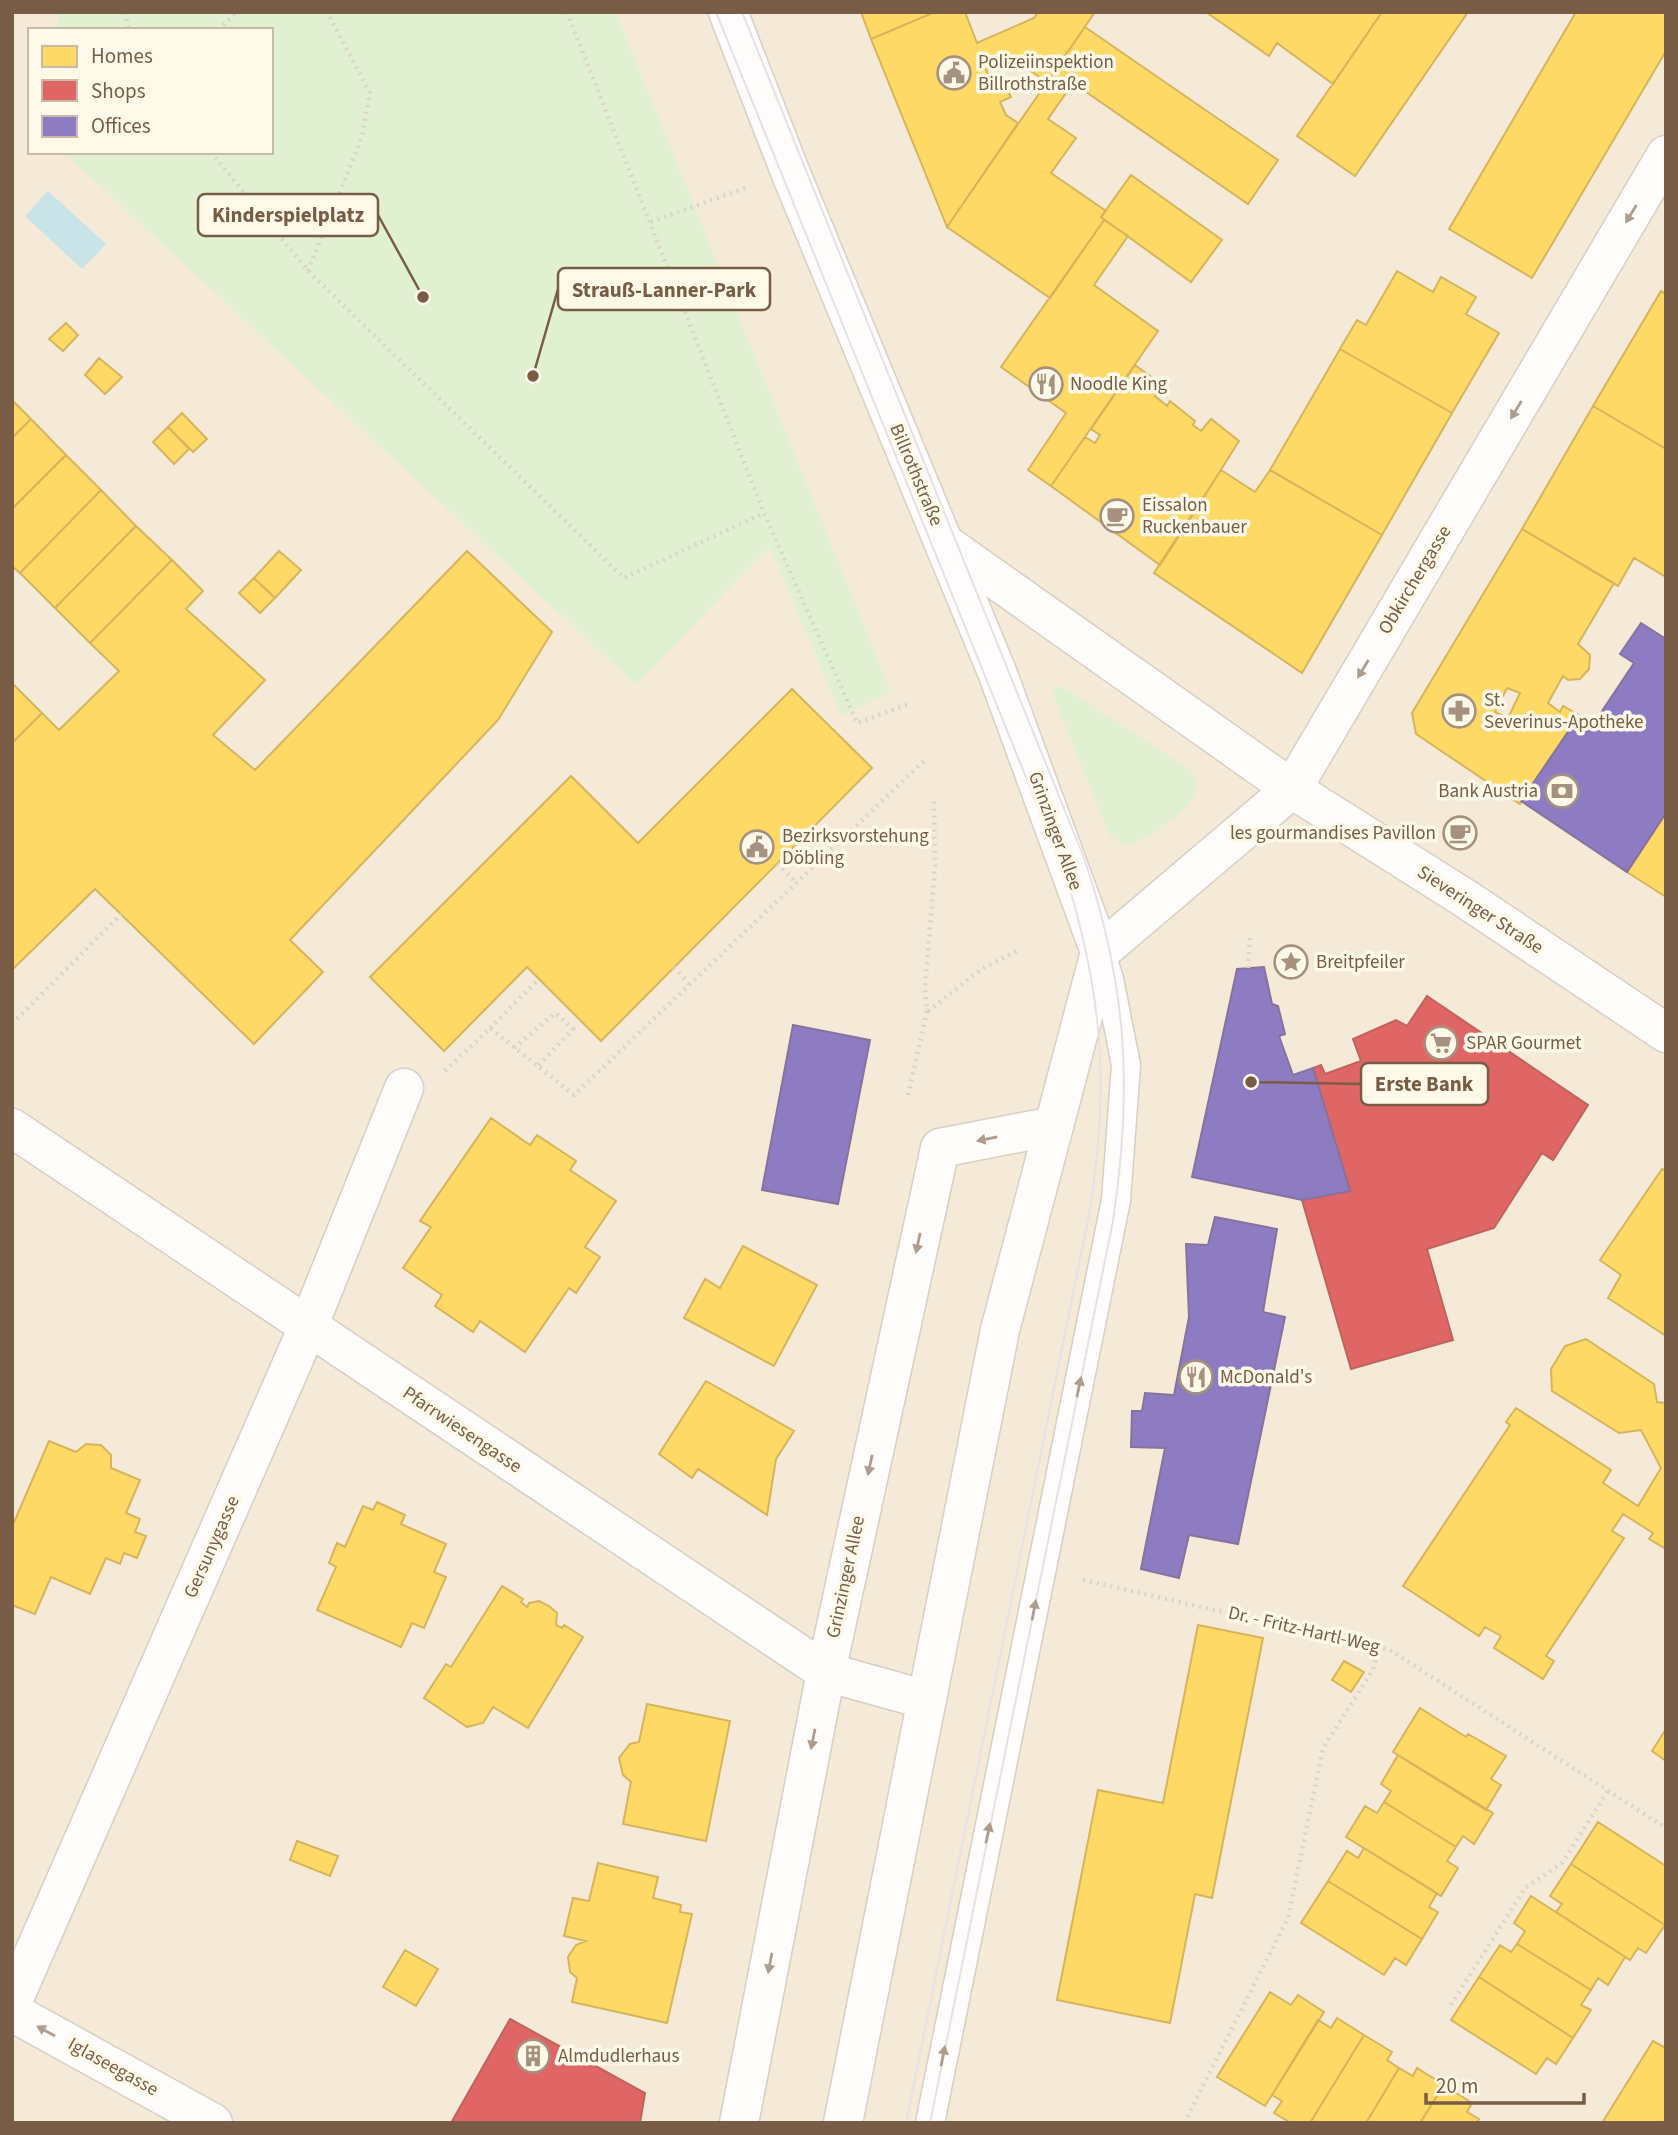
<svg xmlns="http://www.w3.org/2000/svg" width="1678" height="2135" font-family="'Source Sans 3',sans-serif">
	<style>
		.residential { fill: #f5ead7 }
		.green { fill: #e1f0d1 }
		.water { fill: #c9e4e9 }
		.homes { fill: #ffd966; stroke: #d7b45c; stroke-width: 2; fill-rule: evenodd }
		.shops { fill: #e06666; stroke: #c1635c; stroke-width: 2 }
		.offices { fill: #8e7cc3; stroke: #88729d; stroke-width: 2 }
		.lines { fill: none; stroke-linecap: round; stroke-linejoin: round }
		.lane-casing { stroke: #d6cfc5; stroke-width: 31 }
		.street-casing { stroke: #d6cfc5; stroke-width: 41 }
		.secondary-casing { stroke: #d8cfc5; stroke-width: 41 }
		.path { stroke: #dbd3cb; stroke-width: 4.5; stroke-dasharray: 2 5; stroke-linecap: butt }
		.lane { stroke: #fefdfc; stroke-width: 28 }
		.street { stroke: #fefdfc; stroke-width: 38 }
		.secondary { stroke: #fefdfc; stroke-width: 38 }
		.tram { stroke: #e5e1e5; stroke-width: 2 }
		.oneway { fill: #ae9c8e }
		.labels { text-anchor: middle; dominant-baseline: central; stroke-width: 7; stroke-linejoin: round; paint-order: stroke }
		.poi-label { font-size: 19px; fill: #795c45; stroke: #fff9ea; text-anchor: start }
		.street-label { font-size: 19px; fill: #795c45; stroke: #fff9ea }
		.leader { fill: none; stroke: #795c45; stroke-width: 2.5 }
		.callout-dot { fill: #795c45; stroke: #fff9ea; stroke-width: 2.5 }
		.callout { fill: #fff9ea; stroke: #795c45; stroke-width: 2.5 }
		.callout-label { font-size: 21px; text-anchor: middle; font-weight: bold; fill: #795c45 }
	</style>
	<rect width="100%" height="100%" fill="#f9f3e8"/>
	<path class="residential" d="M12 12H53L58 17 57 30H30V152H63L636 685 770 547 841 716 891 692 616 12H1666V2123H12Z"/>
	<path class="green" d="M53 12H616L891 692 841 716 770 547 636 685 63 152H271V30H57L58 17Z
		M1062 686 1191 770C1195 779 1199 787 1194 796 1188 811 1140 846 1124 845L1110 837 1053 696 1055 687Z"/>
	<path class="water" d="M48 191 106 244 82 269 25 216Z"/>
	<path class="homes" d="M861 12H935L871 39Z
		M935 12H965L977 43 1034 18 1038 12H1095L1047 82 1012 59 986 70 994 87 1004 83 1011 97 1000 102 1006 115 1018 123 947 227 871 39Z
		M1206 12H1382L1333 84 1277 43 1269 56Z
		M1382 12H1468L1355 176 1297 136Z
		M1576 12H1666V51L1532 278 1449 229Z
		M1085 27 1278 160 1248 204 1073 83 1048 119 1076 138 1051 173 1106 211 1101 217 1104 220 1050 298 947 227Z
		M1131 175 1222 240 1191 282 1101 217Z
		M1104 220 1128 236 1094 285 1158 331 1051 486 1028 470 1066 413 1001 367Z
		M1397 271 1433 292 1441 277 1476 297 1466 314 1499 333 1452 413 1340 349 1357 320 1366 325Z
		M1661 291 1666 294V449L1593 406Z
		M66 323 78 335 63 351 49 339Z
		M1340 349 1452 413 1382 535 1270 470Z
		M99 358 122 377 105 394 85 375Z
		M1135 365 1162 385 1155 396 1167 406 1170 401 1195 421 1193 425 1201 431 1211 419 1239 441 1199 505 1189 499 1184 507 1194 513 1160 565 1051 486 1085 437 1095 443 1100 435 1091 429Z
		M12 400 31 419 12 438Z
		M1593 406 1666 449V577L1634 558 1618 586 1522 529Z
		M182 413 207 439 193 452 168 427Z
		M31 419 66 455 12 509V438Z
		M168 427 189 449 174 464 153 442Z
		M66 455 101 490 20 573 12 566V509Z
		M1221 470 1255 492 1270 470 1382 535 1302 673 1154 573Z
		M101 490 136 526 55 608 20 573Z
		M136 526 172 560 90 643 55 608Z
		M1522 529 1614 583 1578 644 1590 655 1589 669 1580 679 1568 680 1563 676 1548 703 1560 712 1563 706 1579 715 1520 804 1416 734 1412 713ZM1507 688 1520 693 1508 718 1495 712Z
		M279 551 301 570 275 598 254 578Z
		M467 551 552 632 498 720 290 940 323 972 254 1044 95 889 12 970V743L42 713 59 730 119 671 90 643 172 560 203 591 186 609 265 680 213 735 255 770Z
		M254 578 275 598 260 613 239 593Z
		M12 683 42 713 12 743Z
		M792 689 872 768 601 1041 527 967 444 1051 370 977 571 776 638 843Z
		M1666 813V897L1627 872Z
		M491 1118 530 1145 537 1135 576 1161 570 1170 616 1201 585 1247 600 1257 576 1293 569 1288 525 1352 480 1321 473 1332 435 1306 442 1295 403 1268 431 1227 420 1221Z
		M1662 1169 1666 1171V1336L1608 1298 1621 1275 1600 1260Z
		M743 1246 817 1285 774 1366 684 1318 705 1279 720 1288Z
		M1586 1339 1654 1384 1657 1402 1666 1403V1549L1649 1539 1653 1533 1623 1514 1612 1531 1624 1538 1546 1656 1554 1661 1543 1679 1494 1648 1501 1636 1485 1627 1479 1636 1403 1586 1510 1425 1506 1422 1516 1408 1611 1470 1603 1483 1638 1506 1661 1468 1641 1430 1619 1433 1552 1391 1551 1369 1565 1346Z
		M706 1381 794 1431 776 1459 767 1515 698 1469 692 1478 659 1454Z
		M49 1441 76 1452 86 1444 101 1445 111 1455V1468L140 1480 126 1513 140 1519 135 1532 146 1536 137 1558 124 1553 120 1564 106 1558 90 1594 51 1577 35 1614 12 1605V1527Z
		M377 1502 405 1515 401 1524 446 1544 434 1572 446 1577 424 1628 412 1623 401 1647 317 1610 336 1567 329 1563 337 1543 345 1547 363 1506 373 1510Z
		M502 1586 523 1599 521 1602 527 1607 529 1603 539 1601 549 1606 557 1613 556 1625 562 1628 564 1625 583 1637 528 1728 493 1707 483 1723 467 1727 424 1698 446 1664 451 1667Z
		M1198 1625 1263 1638 1212 1898 1195 1894 1170 2023 1057 2000 1098 1790 1163 1803Z
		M1344 1661 1364 1672 1351 1692 1332 1680Z
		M647 1704 730 1721 706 1841 623 1824 631 1782 623 1775 619 1758 630 1744 639 1742Z
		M1420 1708 1466 1737 1468 1734 1506 1756 1491 1779 1501 1785 1486 1810 1393 1752Z
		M1664 1732 1666 1733V1761L1652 1751Z
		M1398 1755 1493 1813 1474 1844 1463 1836 1456 1847 1384 1802 1391 1791 1381 1784Z
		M1384 1802 1456 1847 1447 1861 1458 1868 1441 1896 1346 1837 1365 1806 1377 1813Z
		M1598 1822 1666 1866 1665 1925 1571 1864Z
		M297 1841 338 1856 330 1876 290 1860Z
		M1364 1848 1437 1893 1429 1907 1438 1912 1422 1939 1328 1881 1347 1851 1358 1858Z
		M598 1863 658 1877 653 1898 681 1905 680 1912 692 1914 667 2023 572 2002 577 1978 570 1972 568 1957 576 1945 586 1941 564 1936 573 1898 589 1901Z
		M1571 1864 1665 1925 1646 1953 1638 1948 1630 1960 1556 1912 1562 1904 1550 1896Z
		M1328 1881 1422 1939 1406 1965 1395 1958 1384 1975 1301 1923Z
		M1531 1896 1625 1957 1608 1985 1598 1978 1591 1990 1517 1944 1525 1931 1514 1923Z
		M1517 1944 1591 1990 1581 2005 1591 2010 1573 2038 1479 1977 1500 1945 1511 1952Z
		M405 1950 438 1969 416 2006 383 1987Z
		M1479 1977 1573 2038 1556 2064 1547 2058 1536 2074 1451 2020Z
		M1270 1992 1291 2005 1298 1995 1324 2012 1265 2106 1217 2077Z
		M1337 2018 1364 2035 1310 2123H1291L1274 2113 1282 2101 1272 2095 1318 2020 1331 2028Z
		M1364 2035 1392 2052 1387 2060 1399 2068 1366 2123H1310Z
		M1653 2041 1666 2048V2118L1663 2123H1602Z
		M1399 2068 1413 2076 1417 2068 1444 2085 1420 2123H1366Z
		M1444 2085 1472 2103 1467 2112 1479 2119 1476 2123H1420Z"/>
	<path class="shops" d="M1452 819 1475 834 1467 846 1445 832Z
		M1427 996 1588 1105 1553 1160 1542 1153 1494 1228 1427 1249 1453 1340 1351 1369 1302 1200 1350 1191 1313 1068 1321 1065 1325 1074 1361 1061 1353 1039 1396 1020 1407 1026Z
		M510 2019 645 2093 640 2123H451Z"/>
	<path class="offices" d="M1641 623 1666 639V813L1627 872 1521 801 1574 723 1588 732 1634 663 1620 654Z
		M1264 967 1272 1004 1278 1006 1285 1034 1279 1036 1293 1075 1313 1068 1350 1191 1302 1200 1192 1177 1237 969Z
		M793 1025 870 1040 838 1204 762 1190Z
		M1215 1217 1277 1229 1263 1312 1285 1317 1238 1544 1189 1535 1179 1578 1141 1569 1165 1448 1131 1447 1132 1411H1142L1145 1393 1174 1395 1189 1317 1186 1244 1208 1245Z"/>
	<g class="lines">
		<defs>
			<path id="lane" d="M930 2123 1116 1200 1126 1065 1109 979 1100 952"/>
			<path id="street" d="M12 1128 826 1672 927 1700
				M12 2003 308 1327 404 1088
				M12 2012 213 2123
				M739 2123 826 1672 940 1148 1054 1126"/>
			<path id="secondary" d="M728 12 791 174 997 672 1100 952 1000 1330 843 2123
				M944 543 1292 789 1466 899 1666 1033
				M1100 952 1292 789 1666 155"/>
		</defs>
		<use href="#lane" class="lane-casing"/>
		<use href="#street" class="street-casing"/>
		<use href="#secondary" class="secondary-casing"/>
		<path class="path" d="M125 12 129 30
			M567 12 764 513 857 723 909 704
			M218 30 237 12
			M211 152 308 271 624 578 764 513
			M651 222 745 188
			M308 271 362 137 370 93 327 12
			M777 864 797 883
			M674 967 691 986
			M1248 968 1250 933
			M928 1011 983 968 1017 951
			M12 1024 121 914
			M490 1028 539 979
			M514 1048 555 1013 573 1029 538 1066
			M445 1071 490 1028 574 1095 927 758
			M908 1095 927 1011 925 988 935 866 934 801
			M1083 1580 1390 1650 1666 1828
			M1451 2005 1525 1888 1562 1863 1608 1791
			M1184 2123 1288 1918 1323 1748 1373 1670 1379 1648"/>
		<use href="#lane" class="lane"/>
		<use href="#street" class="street"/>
		<use href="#secondary" class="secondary"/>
		<path class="tram" d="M716 12 1066 876C1103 996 1110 1091 1089 1215L906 2123
			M742 12 1084 858C1127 985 1133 1089 1113 1221L930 2123"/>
	</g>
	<defs><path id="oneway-solid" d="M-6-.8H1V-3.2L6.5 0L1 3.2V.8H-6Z" transform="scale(1.75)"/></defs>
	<g class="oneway">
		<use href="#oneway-solid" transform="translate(1631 214) rotate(121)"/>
		<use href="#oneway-solid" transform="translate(1516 410) rotate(121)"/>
		<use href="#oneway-solid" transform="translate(1363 669) rotate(121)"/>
		<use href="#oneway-solid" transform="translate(987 1139) rotate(169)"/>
		<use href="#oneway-solid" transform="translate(918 1243) rotate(102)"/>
		<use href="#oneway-solid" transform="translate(1079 1387) rotate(-78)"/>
		<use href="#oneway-solid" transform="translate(870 1465) rotate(102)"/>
		<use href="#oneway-solid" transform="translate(1034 1610) rotate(-79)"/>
		<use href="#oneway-solid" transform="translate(813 1739) rotate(101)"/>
		<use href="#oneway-solid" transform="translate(988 1833) rotate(-78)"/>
		<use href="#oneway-solid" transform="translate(770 1963) rotate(101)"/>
		<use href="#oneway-solid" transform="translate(46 2031) rotate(-151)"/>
		<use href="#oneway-solid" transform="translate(943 2056) rotate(-79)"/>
	</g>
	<defs>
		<symbol id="civic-ring" viewBox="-11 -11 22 22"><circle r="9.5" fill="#fff9ea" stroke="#a6917e" stroke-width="1.5"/><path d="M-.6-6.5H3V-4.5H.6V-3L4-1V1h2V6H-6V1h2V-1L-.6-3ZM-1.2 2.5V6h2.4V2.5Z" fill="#a6917e"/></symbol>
		<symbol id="restaurant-ring" viewBox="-11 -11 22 22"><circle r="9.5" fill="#fff9ea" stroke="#a6917e" stroke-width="1.5"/><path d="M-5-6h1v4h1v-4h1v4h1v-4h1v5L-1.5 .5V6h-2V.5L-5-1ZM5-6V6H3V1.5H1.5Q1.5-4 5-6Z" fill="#a6917e"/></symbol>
		<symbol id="cafe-ring" viewBox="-11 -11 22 22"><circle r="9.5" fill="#fff9ea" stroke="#a6917e" stroke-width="1.5"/><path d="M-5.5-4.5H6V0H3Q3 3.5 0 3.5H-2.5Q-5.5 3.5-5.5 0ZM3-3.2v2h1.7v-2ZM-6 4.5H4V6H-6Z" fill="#a6917e"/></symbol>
		<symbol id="pharmacy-ring" viewBox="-11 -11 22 22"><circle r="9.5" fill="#fff9ea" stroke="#a6917e" stroke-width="1.5"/><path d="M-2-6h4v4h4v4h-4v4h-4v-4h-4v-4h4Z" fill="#a6917e"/></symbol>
		<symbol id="bank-ring" viewBox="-11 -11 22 22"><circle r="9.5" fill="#fff9ea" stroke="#a6917e" stroke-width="1.5"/><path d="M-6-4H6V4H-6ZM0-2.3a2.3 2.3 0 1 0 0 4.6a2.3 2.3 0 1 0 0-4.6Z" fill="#a6917e"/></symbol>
		<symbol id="sight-ring" viewBox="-11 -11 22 22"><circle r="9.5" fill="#fff9ea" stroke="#a6917e" stroke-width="1.5"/><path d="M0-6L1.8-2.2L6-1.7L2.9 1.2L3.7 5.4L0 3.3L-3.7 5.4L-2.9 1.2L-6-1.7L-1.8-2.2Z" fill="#a6917e"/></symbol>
		<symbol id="supermarket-ring" viewBox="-11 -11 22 22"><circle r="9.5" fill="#fff9ea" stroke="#a6917e" stroke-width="1.5"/><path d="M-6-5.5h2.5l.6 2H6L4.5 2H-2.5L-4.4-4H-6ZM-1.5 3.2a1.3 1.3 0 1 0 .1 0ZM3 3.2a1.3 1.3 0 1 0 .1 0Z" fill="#a6917e"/></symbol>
		<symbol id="building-ring" viewBox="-11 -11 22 22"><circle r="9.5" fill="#fff9ea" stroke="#a6917e" stroke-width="1.5"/><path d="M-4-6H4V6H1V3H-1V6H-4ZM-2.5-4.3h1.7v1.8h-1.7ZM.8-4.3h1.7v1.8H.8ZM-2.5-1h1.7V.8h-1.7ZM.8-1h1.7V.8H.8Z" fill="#a6917e"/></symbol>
	</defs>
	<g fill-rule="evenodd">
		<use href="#civic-ring" x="935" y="54" width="38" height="38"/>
		<use href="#restaurant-ring" x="1027" y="365" width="38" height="38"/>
		<use href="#cafe-ring" x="1098" y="497" width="38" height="38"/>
		<use href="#pharmacy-ring" x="1440" y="692" width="38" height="38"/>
		<use href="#bank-ring" x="1543" y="772" width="38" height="38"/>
		<use href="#cafe-ring" x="1441" y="814" width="38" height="38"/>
		<use href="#civic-ring" x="738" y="828" width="38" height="38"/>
		<use href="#sight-ring" x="1272" y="943" width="38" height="38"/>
		<use href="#supermarket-ring" x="1422" y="1024" width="38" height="38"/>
		<use href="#restaurant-ring" x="1177" y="1358" width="38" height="38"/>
		<use href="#building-ring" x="514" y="2037" width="38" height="38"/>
	</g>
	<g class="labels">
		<g class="poi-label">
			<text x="978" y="62">Polizeiinspektion<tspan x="978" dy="22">Billrothstraße</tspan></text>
			<text x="1070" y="384">Noodle King</text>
			<text x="1142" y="505">Eissalon<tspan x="1142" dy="22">Ruckenbauer</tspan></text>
			<text x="1484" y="700">St.<tspan x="1484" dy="22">Severinus-Apotheke</tspan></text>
			<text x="1538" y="791" text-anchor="end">Bank Austria</text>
			<text x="1436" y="833" text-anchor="end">les gourmandises Pavillon</text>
			<text x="782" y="836">Bezirksvorstehung<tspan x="782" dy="22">Döbling</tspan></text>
			<text x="1316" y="962">Breitpfeiler</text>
			<text x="1466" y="1043">SPAR Gourmet</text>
			<text x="1220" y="1377">McDonald's</text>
			<text x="558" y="2056">Almdudlerhaus</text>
		</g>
		<g class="street-label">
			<text transform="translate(916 475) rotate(67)">Billrothstraße</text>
			<text transform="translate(1415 580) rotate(-59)">Obkirchergasse</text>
			<text transform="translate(1055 831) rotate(70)">Grinzinger Allee</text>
			<text transform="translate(1480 910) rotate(33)">Sieveringer Straße</text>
			<text transform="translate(462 1430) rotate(34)">Pfarrwiesengasse</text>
			<text transform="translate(212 1547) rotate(-66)">Gersunygasse</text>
			<text transform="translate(846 1577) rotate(-78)">Grinzinger Allee</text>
			<text transform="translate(1304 1630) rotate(13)">Dr. - Fritz-Hartl-Weg</text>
			<text transform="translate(113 2067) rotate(29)">Iglaseegasse</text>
		</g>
	</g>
	<path class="leader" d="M423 297L378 215M533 376L558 289M1251 1082L1361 1084"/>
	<g class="callout-dot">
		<circle cx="423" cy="297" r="7"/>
		<circle cx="533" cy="376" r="7"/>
		<circle cx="1251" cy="1082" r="7"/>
	</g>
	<g class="callout">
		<rect x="198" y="194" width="180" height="42" rx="7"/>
		<rect x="558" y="268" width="212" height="42" rx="7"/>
		<rect x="1361" y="1063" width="127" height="42" rx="7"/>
	</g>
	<g class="callout-label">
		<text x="288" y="222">Kinderspielplatz</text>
		<text x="664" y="297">Strauß-Lanner-Park</text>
		<text x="1424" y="1091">Erste Bank</text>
	</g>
	<rect width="1678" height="2135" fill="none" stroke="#795c45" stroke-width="28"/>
	<rect x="28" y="28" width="245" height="126" fill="#fff9ea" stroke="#c9baa8" stroke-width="2"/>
	<rect x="42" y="46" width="35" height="21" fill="#ffd966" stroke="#c9baa8" stroke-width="2"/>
	<text x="91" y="63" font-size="21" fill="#795c45">Homes</text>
	<rect x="42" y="80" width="35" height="21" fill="#e06666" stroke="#c9baa8" stroke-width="2"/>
	<text x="91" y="98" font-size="21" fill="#795c45">Shops</text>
	<rect x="42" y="116" width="35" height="21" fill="#8e7cc3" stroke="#c9baa8" stroke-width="2"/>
	<text x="91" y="133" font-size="21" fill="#795c45">Offices</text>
	<path d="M1426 2093v10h158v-10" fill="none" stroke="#795c45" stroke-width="3.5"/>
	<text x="1436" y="2093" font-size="21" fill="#795c45" stroke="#fff9ea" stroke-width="5" paint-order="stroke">20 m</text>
</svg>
